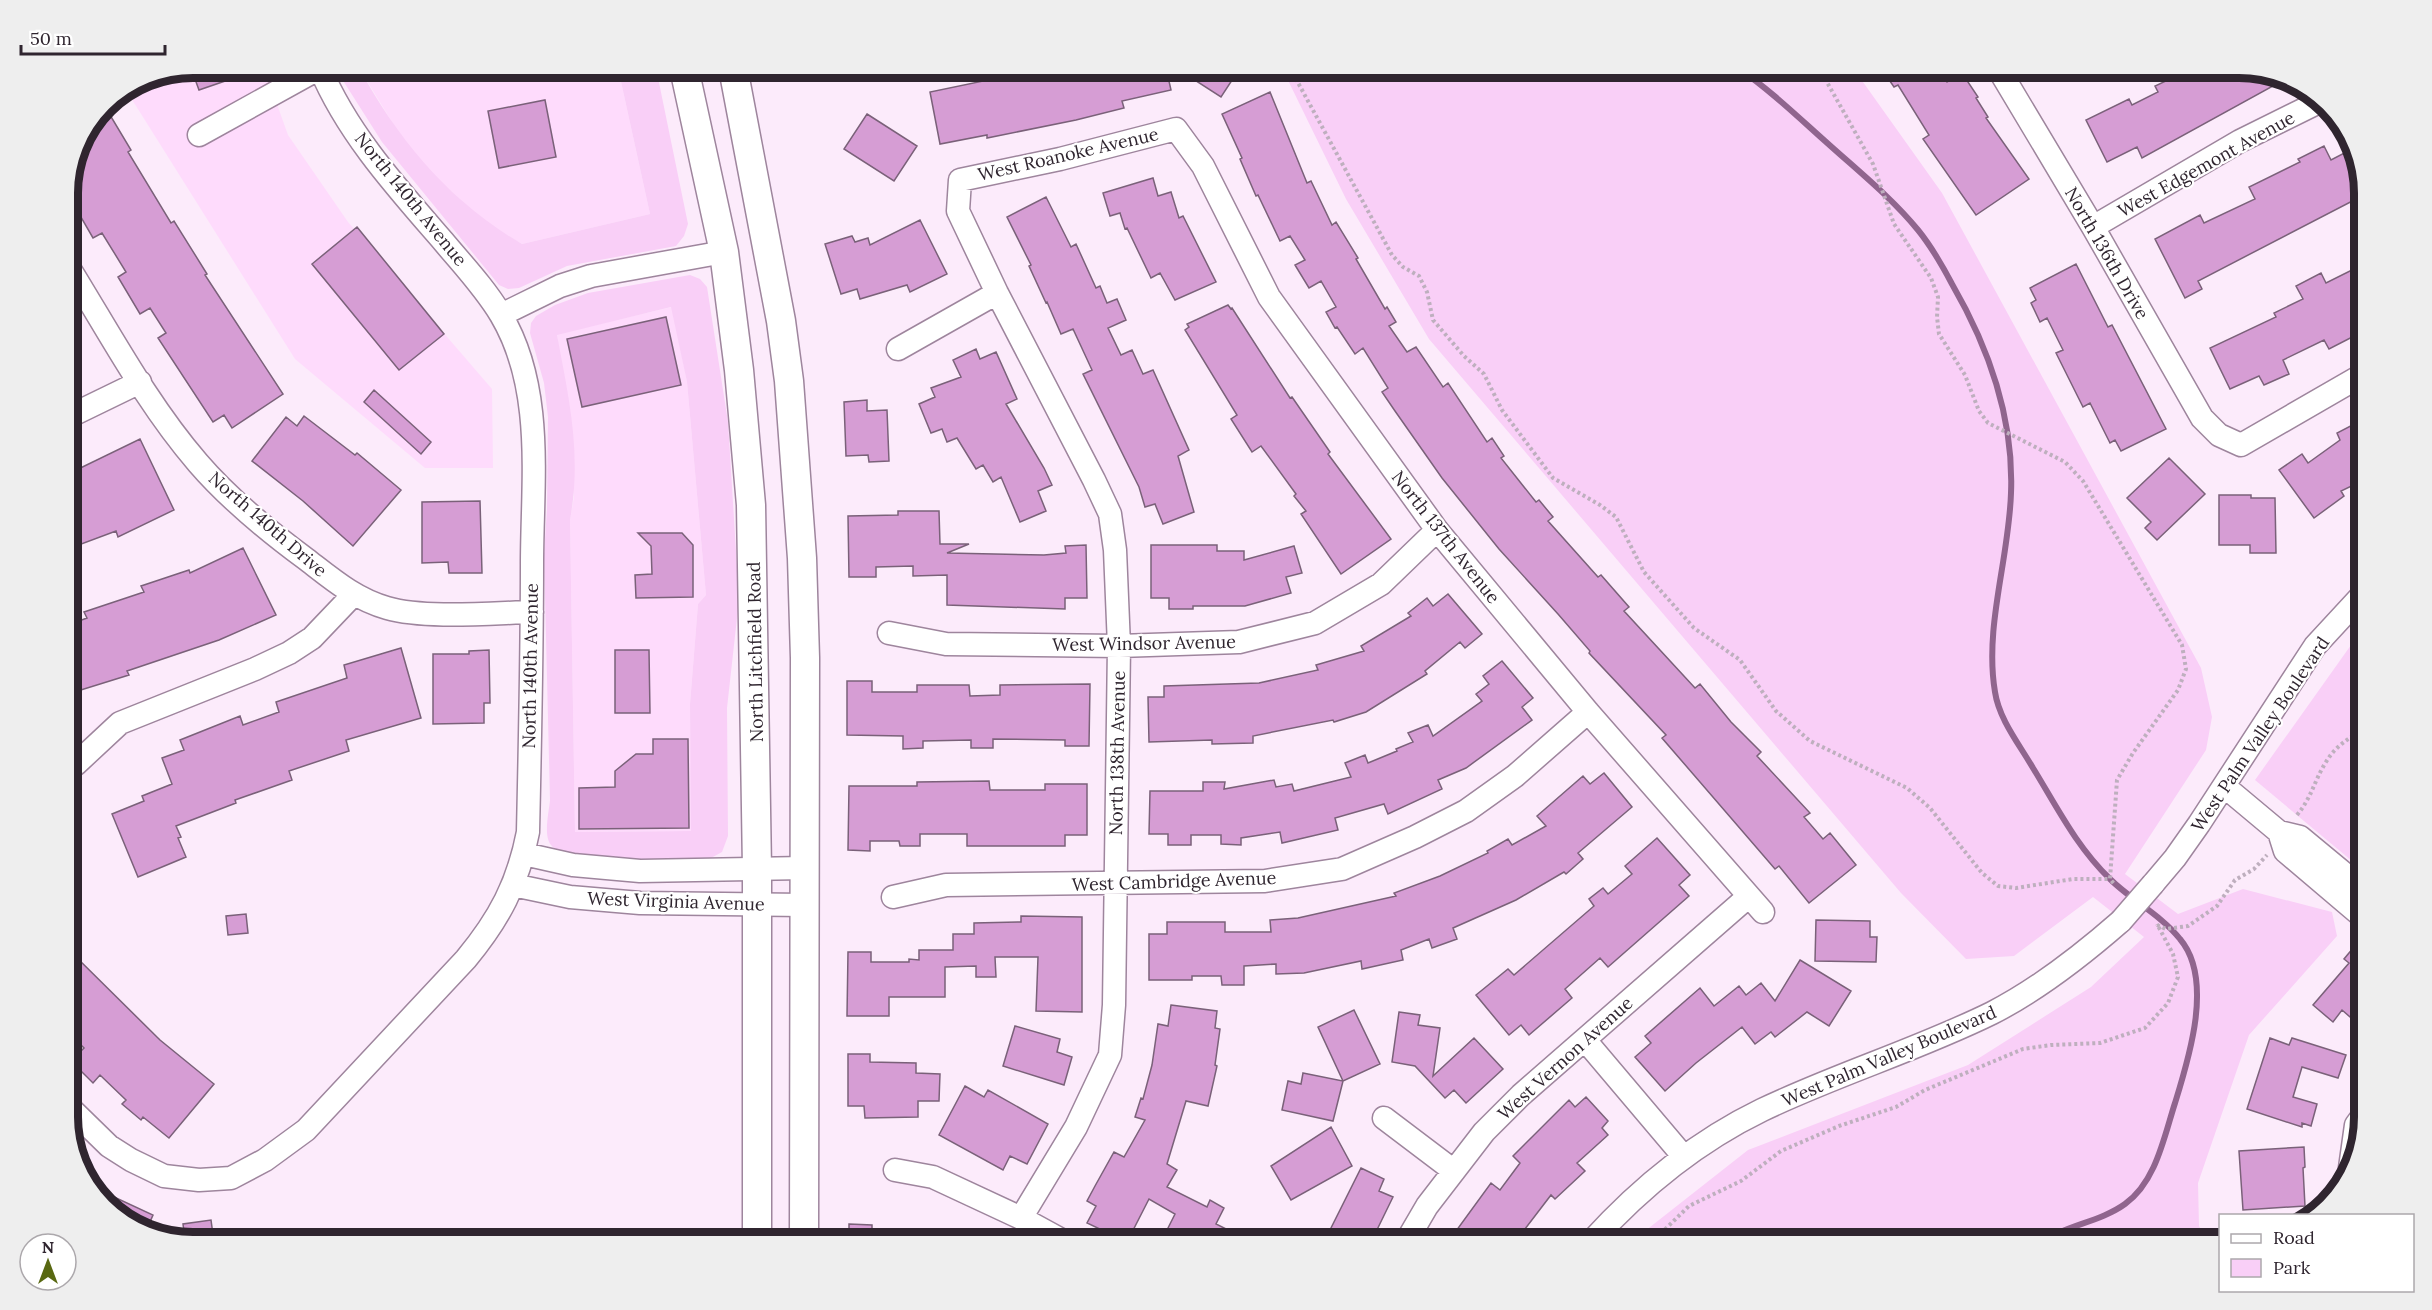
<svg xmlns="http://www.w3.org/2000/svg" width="2432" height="1310" font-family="Lora,serif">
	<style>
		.built { fill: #fedbfc }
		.green { fill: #f9cff7; fill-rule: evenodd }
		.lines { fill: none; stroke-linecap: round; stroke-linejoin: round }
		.stream { stroke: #90658e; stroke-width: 6 }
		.building { fill: #d69dd4; stroke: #7a6179; stroke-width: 1.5 }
		.minor-casing { stroke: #9e859d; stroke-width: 25 }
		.major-casing { stroke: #9e859d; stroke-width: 31 }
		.path { stroke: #beafbe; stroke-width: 4; stroke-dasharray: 3 3; stroke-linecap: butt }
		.minor { stroke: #fff; stroke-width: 22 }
		.major { stroke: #fff; stroke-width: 28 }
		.minor-bridge-casing { stroke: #9e859d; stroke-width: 25; stroke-linecap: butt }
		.minor-bridge { stroke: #fff; stroke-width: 22 }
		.labels { text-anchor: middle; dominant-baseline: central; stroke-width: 4.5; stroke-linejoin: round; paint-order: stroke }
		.street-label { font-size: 18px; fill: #2f252f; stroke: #fff }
		.rim { fill: none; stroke: #2f252f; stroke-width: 8 }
	</style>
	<rect width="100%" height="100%" fill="#fcebfb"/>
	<path class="built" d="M193 68H264L288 135 348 222 492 389 493 468H425L295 359 126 90 146 77Z
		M359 68H618L650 214 522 244 484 221 430 172 400 135Z
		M672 307 687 382 706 595 698 604 690 704 692 831 575 832 570 520 574 497 557 334Z"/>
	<path class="green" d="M335 68H359C399 141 449 201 522 244L650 214 618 68H656L688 224 684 236 676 246 567 266 519 288 508 289 499 285 382 142Z
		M1282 68H1853L1942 193 2201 668 2212 717 2206 750 2125 874 2178 914 2243 889 2332 912 2337 936 2249 1035 2198 1183 2199 1226 2208 1242H1631L1748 1150 1968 1065 2091 987 2144 937 2093 897 2014 956 1966 959 1901 893 1429 339 1346 199Z
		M690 275 700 279 707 287 728 422 739 600 727 708 728 836 722 852 711 858C682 858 566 866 551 845 543 835 549 812 550 800L544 555 547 509 548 417 544 383 530 333 531 323 536 316 555 305 588 293ZM671 307 687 382 706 595 698 604 690 704 691 831 575 832 570 520C582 454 569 399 557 335Z
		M2364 630V871L2255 780 2356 638Z"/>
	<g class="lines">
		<path class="stream" d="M1738 68C1770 90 1797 116 1825 141 1857 170 1891 197 1918 230 1931 246 1942 265 1952 284 1989 348 2014 419 2011 493 2009 559 1984 627 1995 692 1999 719 2019 744 2033 768 2057 807 2076 846 2110 879 2131 900 2161 915 2180 939 2214 979 2189 1058 2175 1103 2164 1137 2156 1182 2125 1204 2100 1222 2066 1225 2041 1242"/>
	</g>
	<path class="building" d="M191 68H257V70L199 90Z
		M1026 68H1166L1171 90 1122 101 1124 108 1076 120 987 138V135L940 144 930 92 993 79 992 74Z
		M1176 68H1240L1221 97Z
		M1881 68H1938L1947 82 1962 73 1978 97 1976 98 1988 117 1986 118 2029 179 1976 215 1923 139 1929 135 1898 85 1894 87Z
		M2180 68H2239L2267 74 2273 86 2142 158 2137 147 2107 162 2086 120 2129 99 2132 105 2158 92 2155 86 2183 73Z
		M1270 92 1307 183 1311 181 1332 225 1336 222 1358 258 1356 259 1385 309 1387 307 1396 322 1389 326 1407 352 1416 347 1443 387 1448 383 1487 442 1492 438 1504 456 1501 458 1536 502 1539 500 1553 517 1548 521 1598 577 1601 575 1629 607 1624 611 1695 688 1700 684 1731 722 1761 752 1757 756 1810 813 1804 817 1823 839 1830 833 1856 865 1809 903 1779 866 1775 869 1662 738 1666 735 1589 653 1590 651 1558 614 1499 549 1442 478 1395 411 1382 392 1388 388 1363 348 1355 354 1337 327 1335 328 1326 312 1336 307 1321 281 1309 288 1295 265 1305 260 1290 236 1280 241 1258 195 1256 196 1240 159 1242 158 1222 114Z
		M545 100 556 157 499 168 488 111Z
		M104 105 131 150 128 152 171 223 174 221 207 274 205 275 283 394 232 428 224 415 213 422 158 338 166 333 150 308 140 314 118 277 126 272 102 233 93 238 71 200 75 197 68 184 77 145Z
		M867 114 917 146 894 181 844 149Z
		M2324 146 2331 160 2352 149 2364 186V195L2198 281 2202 289 2185 298 2155 239 2200 215 2204 223 2255 199 2249 187 2300 162 2298 159Z
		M1153 178 1158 196 1171 192 1179 218 1183 216 1216 282 1175 300 1160 273 1151 278 1127 228 1125 229 1120 213 1110 216 1103 193Z
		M1046 197 1071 247 1076 244 1096 288 1100 286 1107 303 1117 299 1126 320 1108 328 1121 355 1132 350 1143 374 1153 370 1189 450 1178 456 1194 512 1163 524 1155 504 1145 507 1139 487 1083 374 1092 370 1073 329 1061 334 1047 302 1046 303 1029 266 1031 265 1007 217Z
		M920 220 947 274 910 292 907 285 860 299 857 289 841 294 825 244 852 236 855 242 868 238 870 245Z
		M357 227 444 334 399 370 312 264Z
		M2076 264 2108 327 2112 325 2166 429 2121 451 2115 440 2110 443 2090 403 2083 407 2056 353 2063 350 2047 318 2040 322 2031 303 2036 300 2030 288Z
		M2364 264V331L2329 349 2324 340 2283 360 2289 374 2264 385 2259 376 2230 389 2210 348 2276 317 2274 313 2303 299 2296 286 2321 273 2326 283Z
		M1228 305 1231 309 1232 308 1290 398 1292 397 1330 452 1328 454 1391 539 1341 574 1301 514 1306 511 1294 496 1296 494 1261 446 1252 452 1231 419 1237 415 1185 330 1189 327 1187 324Z
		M666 317 681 385 582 407 567 339Z
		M976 349 980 359 996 352 1017 399 1006 404 1044 468 1052 485 1038 491 1046 511 1020 522 1001 477 993 482 983 465 976 469 957 438 947 442 942 429 931 433 919 404 935 397 931 388 961 377 953 360Z
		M374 390 431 442 421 454 364 402Z
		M867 400V411L887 410 889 461 869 462 868 455 846 456 844 402Z
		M304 416 355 455 357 453 401 490 353 546 303 501 252 461 286 417 297 426Z
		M2364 419V480L2341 491 2344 496 2314 518 2279 470 2302 454 2308 463 2340 440 2337 433Z
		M140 439 174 510 118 537 116 531 68 549V474Z
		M2169 458 2205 494 2157 540 2145 528 2151 522 2127 498Z
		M2219 495H2251V498H2275L2276 553H2250V545H2219Z
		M480 501 482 573H449L448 562 422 563V502Z
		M898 511H939L940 544H969L947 553 1044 555 1066 553 1065 546 1086 545 1087 598H1065V609L947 605V575L913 576V566L876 567V577H849L848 516 898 515Z
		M638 533H682L693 545V597L636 598 635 575 652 574 651 546Z
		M1151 545H1217V551H1244V560L1294 546 1302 573 1286 577 1291 593 1245 606H1193V609H1169V598H1151Z
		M243 548 276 615 219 640 127 671 129 675 68 694V625L87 618 84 612 144 592 141 586 189 570 190 573Z
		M1448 594 1482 634 1465 648 1460 642 1425 671 1427 674 1366 712 1334 722 1333 720 1253 736V743L1212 744V740L1149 742 1148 697H1164V686L1259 683 1318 670 1316 665 1364 651 1361 646 1411 616 1408 613 1427 598 1433 606Z
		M401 648 421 718 346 740 349 751 289 771 292 780 235 800 236 803 176 826 181 837 178 838 186 857 138 877 112 814 144 801 142 796 172 784 162 758 184 750 180 740 240 716 243 725 279 712 276 702 347 678 344 665Z
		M489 650 490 703H484V723L433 724V654H469V651Z
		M615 650H649L650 713H615Z
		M1502 661 1533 698 1522 707 1532 720 1466 768 1438 780 1442 789 1388 814 1384 804 1335 818 1338 830 1282 843 1280 832 1241 838V845L1221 844V835H1191V845H1168V834H1149L1150 791H1203V782H1225L1224 789 1274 780 1276 787 1292 784 1294 791 1351 777 1345 763 1365 755 1368 763 1397 751 1396 749 1413 742 1408 733 1428 725 1433 736 1482 701 1476 694 1489 684 1483 676Z
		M847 681H872V692H917V685H969L970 696 1000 695V685L1090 684 1089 746H1065V740L993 739V748H971V740L923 741V748L903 749V736L847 735Z
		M653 739H688L689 828 579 829V788L615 787V771L636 754H653Z
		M1604 773 1632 807 1578 853 1583 859 1566 874 1564 872 1516 900 1453 928 1457 939 1432 948 1429 939 1401 950 1403 960 1362 969 1361 961 1304 973 1276 974V964L1244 966V985H1222L1221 976H1192V980H1149V934H1167V922H1225V932H1271L1270 920 1298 918 1396 896 1394 893 1440 876 1488 853 1487 851 1508 839 1512 845 1546 826 1537 816 1583 776 1590 784Z
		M989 781 990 790H1045V784H1087V835H1065V846H967V834H920V846H900L899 841H870V851L848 850 849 786H917V782Z
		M1657 838 1690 875 1679 885 1689 896 1608 967 1600 958 1565 989 1572 998 1529 1035 1521 1025 1509 1035 1476 995 1508 969 1514 975 1594 906 1589 899 1603 888 1608 894 1632 874 1625 866Z
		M246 914 248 933 228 935 226 916Z
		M1021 916 1082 917V1012L1036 1011 1038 957H995L996 977H976V966L945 967V997H889V1016H847L848 952H871V962H909V959L919 960V950H953V934H974V923L1021 922Z
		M1816 920 1870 921V937H1877L1876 962 1815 961Z
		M2364 935V1029L2342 1010 2333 1022 2313 1005 2349 963 2344 959Z
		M68 949 160 1040 214 1084 169 1138 143 1117 141 1120 122 1104 126 1100 100 1075 93 1083 71 1061 84 1048 68 1032Z
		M1800 960 1851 991 1829 1026 1807 1012 1775 1037 1771 1032 1755 1044 1742 1027 1696 1063 1665 1091 1635 1057 1651 1043 1645 1036 1700 988 1714 1006 1739 986 1746 995 1761 983 1775 1001Z
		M1171 1005 1217 1011 1215 1028 1220 1029 1215 1065 1217 1066 1208 1106 1186 1101 1167 1164 1177 1170 1167 1187 1207 1207 1210 1200 1224 1208 1216 1224 1252 1242H1161L1175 1214 1149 1199 1127 1242 1087 1223 1096 1206 1087 1201 1095 1186 1114 1152 1124 1157 1145 1120 1135 1117 1141 1098 1143 1099 1152 1065 1158 1024 1168 1026Z
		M1354 1010 1380 1064 1343 1081 1318 1027Z
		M1399 1012 1420 1015 1418 1025 1440 1028 1433 1076 1474 1038 1503 1069 1466 1103 1454 1090 1445 1098 1415 1066 1392 1062Z
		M1015 1026 1060 1039 1057 1052 1072 1057 1064 1085 1003 1066Z
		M2270 1038 2289 1045 2292 1038 2346 1055 2338 1078 2302 1067 2293 1097 2317 1104 2311 1126 2302 1123V1127L2247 1109Z
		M848 1054H870V1062L916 1063V1073L940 1074 939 1101H918V1117L865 1118 864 1106H848Z
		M1303 1073 1343 1081 1333 1121 1282 1110 1288 1081 1301 1084Z
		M965 1086 984 1097 988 1090 1048 1124 1027 1164 1010 1156 1003 1170 939 1135Z
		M1586 1097 1608 1121 1602 1128 1608 1135 1577 1163 1585 1171 1555 1199 1551 1195 1515 1242H1448L1491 1183 1500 1190 1520 1163 1513 1156 1569 1100 1575 1107Z
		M1331 1127 1352 1166 1291 1200 1271 1166Z
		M2304 1147 2305 1167 2303 1168 2305 1206 2243 1210 2239 1151Z
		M1361 1168 1384 1179 1379 1191 1393 1197 1371 1242H1324Z
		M99 1190 153 1215 146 1231 137 1229 97 1194Z
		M211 1220 214 1242 185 1240 183 1224Z
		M849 1224 872 1225V1242H849Z"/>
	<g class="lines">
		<defs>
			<path id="minor" d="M1998 68 2093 227 2202 418 2219 435 2241 445 2364 374
				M199 135 320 68
				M2093 227 2240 141 2319 102
				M68 266C109 332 147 404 198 463 229 499 268 531 306 559 332 579 355 599 387 608 425 619 492 613 532 612
				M501 315 560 286 591 276 724 252
				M898 349 997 293
				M68 417 140 382
				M889 633 946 644 1119 646 1239 642 1315 623 1381 584 1437 530
				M76 764 120 723 255 669 289 653 312 638 353 595
				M2224 786 2279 832 2300 837 2364 890
				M2279 832 2285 851 2364 918
				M524 854 573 865 640 871 805 868
				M2153 884 2175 858 2199 824 2315 646 2364 593
				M513 885 570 897 640 903 805 905
				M893 897 946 885 1265 881 1342 869 1415 837 1466 811 1515 776 1588 712
				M1585 1040 1684 1157
				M68 1106 109 1146 131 1160 164 1176 199 1180 231 1178 265 1160 306 1130 466 959C499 919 518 884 528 832 530 743 532 653 532 564 532 482 545 389 501 315 485 288 463 265 443 241 397 188 347 133 320 68
				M1384 1118 1454 1171
				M895 1170 933 1177 1021 1218 1065 1242
				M2349 1175 2356 1125 2364 1114
				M1021 1218 1076 1127 1110 1055 1114 1005 1119 646 1115 550 1110 514 1094 480 997 293 958 211 960 180 1060 159 1176 129 1203 166 1269 297 1437 530 1588 712 1763 912
				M1406 1242 1427 1206 1484 1132 1521 1095 1749 896
				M1591 1242C1639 1189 1696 1142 1762 1110 1837 1074 1917 1050 1992 1013 2039 989 2081 956 2121 921"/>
			<path id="major" d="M684 68 724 252 739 370 751 505 757 869V1242
				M733 68 781 321 789 381 802 558 805 658 804 1242"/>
		</defs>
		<use href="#minor" class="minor-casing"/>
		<use href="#major" class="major-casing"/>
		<path class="path" d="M1290 68 1392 255 1403 267 1419 276 1427 292 1433 320 1464 356 1484 374 1502 410 1553 478 1600 505 1616 517 1644 572 1694 628 1740 660 1776 711 1810 741 1907 788 1930 808 1982 873 1998 886 2016 888 2073 879H2110
			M1819 68 1873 164 1894 224 1931 278 1938 297 1937 317 1939 334 1965 375 1979 411 1988 423 2065 462 2083 481 2182 645 2186 669 2178 690 2133 753 2117 780 2110 879 2115 885
			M2297 815C2312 797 2314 781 2326 762 2335 746 2350 738 2364 728
			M2157 925 2166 929 2188 926 2217 906 2235 880 2254 869 2267 855
			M1652 1242 1689 1206 1741 1181 1781 1151 1839 1126 1896 1107 1925 1090 2023 1049 2051 1045 2100 1043 2145 1028 2168 1003 2178 977 2173 954 2157 924"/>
		<use href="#minor" class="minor"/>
		<use href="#major" class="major"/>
		<defs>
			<path id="minor-bridge" d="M2121 921 2153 884"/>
		</defs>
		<use href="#minor-bridge" class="minor-bridge-casing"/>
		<use href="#minor-bridge" class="minor-bridge"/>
	</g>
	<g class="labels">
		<g class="street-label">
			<text transform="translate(1068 154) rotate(-13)">West Roanoke Avenue</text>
			<text transform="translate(2206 164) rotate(-29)">West Edgemont Avenue</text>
			<text transform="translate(411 199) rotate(51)">North 140th Avenue</text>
			<text transform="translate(2107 253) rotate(60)">North 136th Drive</text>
			<text transform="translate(268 524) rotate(41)">North 140th Drive</text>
			<text transform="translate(1446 537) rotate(52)">North 137th Avenue</text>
			<text transform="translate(1144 643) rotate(-1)">West Windsor Avenue</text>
			<text transform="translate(755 652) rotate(-91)">North Litchfield Road</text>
			<text transform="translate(530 666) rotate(-89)">North 140th Avenue</text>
			<text transform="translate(2260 734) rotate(-56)">West Palm Valley Boulevard</text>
			<text transform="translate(1117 753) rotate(-89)">North 138th Avenue</text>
			<text transform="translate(1174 881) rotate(-2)">West Cambridge Avenue</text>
			<text transform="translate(676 901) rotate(2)">West Virginia Avenue</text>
			<text transform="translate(1889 1056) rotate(-23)">West Palm Valley Boulevard</text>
			<text transform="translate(1565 1058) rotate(-42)">West Vernon Avenue</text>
		</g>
	</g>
	<path d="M0 0H2432V1310H0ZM193 78H2239A115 115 0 0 1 2354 193V1117A115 115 0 0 1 2239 1232H193A115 115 0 0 1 78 1117V193A115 115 0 0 1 193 78Z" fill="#eee" fill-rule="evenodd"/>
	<path class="rim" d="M193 78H2239A115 115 0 0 1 2354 193V1117A115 115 0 0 1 2239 1232H193A115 115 0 0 1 78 1117V193A115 115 0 0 1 193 78Z"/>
	<rect x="2219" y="1214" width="195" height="78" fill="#ffffff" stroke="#aca8ac" stroke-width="1.5"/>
	<rect x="2231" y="1234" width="30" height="9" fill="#ffffff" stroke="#aca8ac" stroke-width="1.5"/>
	<text x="2273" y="1244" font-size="18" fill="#2f252f">Road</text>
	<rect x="2231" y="1259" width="30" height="18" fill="#f9cff7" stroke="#aca8ac" stroke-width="1.5"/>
	<text x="2273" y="1274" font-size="18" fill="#2f252f">Park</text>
	<g transform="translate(48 1262)"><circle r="28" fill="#ffffff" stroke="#aca8ac" stroke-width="1.5"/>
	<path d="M0-4.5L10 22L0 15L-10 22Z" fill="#586811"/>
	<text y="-9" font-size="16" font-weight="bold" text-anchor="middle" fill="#2f252f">N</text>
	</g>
	<path d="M21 45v9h144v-9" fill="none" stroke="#2f252f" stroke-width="3"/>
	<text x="30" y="45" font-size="18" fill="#2f252f" stroke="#ffffff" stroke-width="4.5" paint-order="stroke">50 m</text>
</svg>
